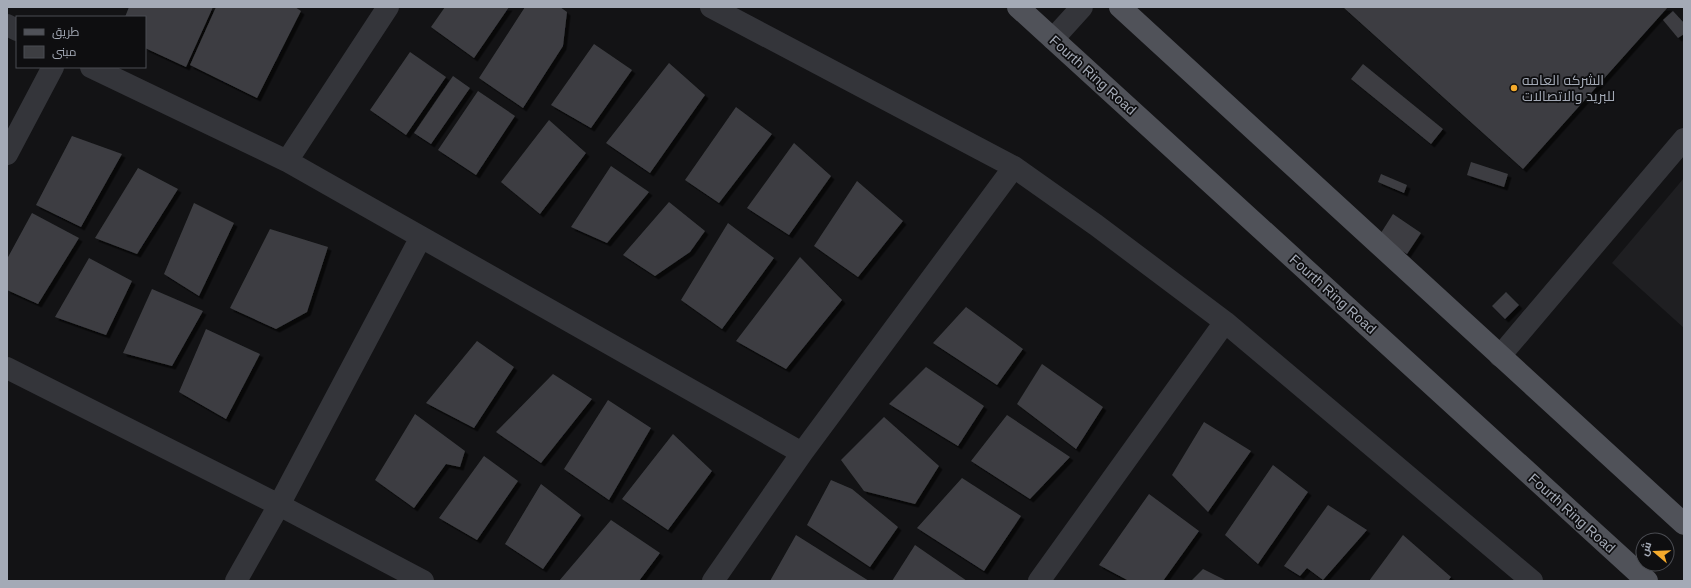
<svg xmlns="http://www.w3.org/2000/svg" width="1691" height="588" font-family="Helvetica,Cairo,sans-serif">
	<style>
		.built { fill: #1f1f22 }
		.building { fill: #3d3e42; filter: url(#shadow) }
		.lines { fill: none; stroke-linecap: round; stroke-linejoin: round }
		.minor { stroke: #34353a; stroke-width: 22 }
		.major { stroke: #505259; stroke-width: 22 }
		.poi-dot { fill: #f4aa2c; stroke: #0e0e10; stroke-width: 1.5 }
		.labels { text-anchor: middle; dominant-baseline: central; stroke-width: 3.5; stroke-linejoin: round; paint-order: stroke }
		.street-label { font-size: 14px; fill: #a4aab6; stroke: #0e0e10 }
		.poi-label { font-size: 14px; fill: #a4aab6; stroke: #0e0e10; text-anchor: start }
	</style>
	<defs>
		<filter id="shadow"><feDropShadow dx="3.5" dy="3.5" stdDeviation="0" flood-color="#0009"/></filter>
	</defs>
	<rect width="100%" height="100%" fill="#131315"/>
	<path class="built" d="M1684 178V328L1612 263Z"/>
	<path class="building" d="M129 7H213L186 67 145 48V17H125Z
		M216 7H295L301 11 257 98 190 65Z
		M445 7H509L474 58 431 27Z
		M525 7H560L567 12 563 46 523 108 479 78Z
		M1343 7H1668L1523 169Z
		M1673 11 1684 23V34L1678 38 1663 20Z
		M594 44 632 70 591 128 551 105Z
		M410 52 446 77 406 135 370 110Z
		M669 63 705 95 650 173 606 143Z
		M1363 64 1443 129 1431 144 1351 79Z
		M453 76 470 88 431 144 414 133Z
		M478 91 515 116 476 175 438 150Z
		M736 107 772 134 719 203 685 180Z
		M549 120 586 153 540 214 501 182Z
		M72 136 122 154 81 227 36 205Z
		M794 143 831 176 789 235 747 208Z
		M1471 162 1508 174 1504 187 1467 175Z
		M611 166 649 192 607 243 571 227Z
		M138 168 178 189 137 254 95 238Z
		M1381 174 1407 185 1404 193 1378 182Z
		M857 181 903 221 858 277 814 246Z
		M669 202 705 231 690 252 655 276 623 255Z
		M194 203 234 223 199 296 164 274Z
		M32 213 79 238 38 304 7 290V259Z
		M1393 214 1421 233 1407 254 1379 236Z
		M728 223 774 258 722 329 681 300Z
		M270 229 328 247 307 312 276 329 230 308Z
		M800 257 842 300 786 369 736 341Z
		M89 258 132 281 106 335 55 317Z
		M152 289 203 311 172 366 123 353Z
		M1506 292 1519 305 1505 319 1492 306Z
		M966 307 1023 349 997 385 933 343Z
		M206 329 260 354 226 419 179 392Z
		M477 341 514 367 474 428 426 403Z
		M1042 364 1103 407 1076 449 1017 404Z
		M926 367 984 406 958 446 889 404Z
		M553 374 592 399 541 463 496 432Z
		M608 400 651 428 609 500 564 469Z
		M415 414 465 451 460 467 446 464 414 508 375 480Z
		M1007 415 1070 457 1030 499 971 461Z
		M884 417 939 466 915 504 864 491 841 460Z
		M1204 422 1251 451 1208 512 1172 475Z
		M673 434 712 471 668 530 622 499Z
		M484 456 518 481 477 540 439 518Z
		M1273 465 1308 492 1258 564 1225 535Z
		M962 478 1021 516 984 571 917 528Z
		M831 480 852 489 898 527 870 567 807 525Z
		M541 484 581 515 543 569 505 544Z
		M1149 494 1199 531 1163 581H1129L1099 565Z
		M1328 505 1367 530 1323 580 1307 568 1300 576 1284 566Z
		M611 520 660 553 639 581H559Z
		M796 535 869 581H770Z
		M1403 535 1451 577 1448 581H1369Z
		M915 545 967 581H892Z
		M1203 569 1227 581H1191Z"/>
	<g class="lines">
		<path class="minor" d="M711 7 1014 167 1096 225 1225 322 1532 581
			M7 25 17 30
			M1053 39 1082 7
			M91 67 287 161 802 453
			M7 154 53 67
			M287 161 388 7
			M1500 356 1684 139
			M7 368 279 505 423 581
			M236 581 279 505 421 237
			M713 581 802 453 1014 167
			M1039 581 1225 322"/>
		<path class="major" d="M1018 7 1647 581
			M1120 7 1684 524"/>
	</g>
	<circle class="poi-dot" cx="1514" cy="88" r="4"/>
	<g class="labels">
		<g class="street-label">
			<text transform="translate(1093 75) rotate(42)">Fourth Ring Road</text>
			<text transform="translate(1333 294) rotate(42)">Fourth Ring Road</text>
			<text transform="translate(1572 513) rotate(42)">Fourth Ring Road</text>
		</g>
		<g class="poi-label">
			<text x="1522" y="80">الشركه العامه<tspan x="1522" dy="16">للبريد والاتصالات</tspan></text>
		</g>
	</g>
	<rect width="1691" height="588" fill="none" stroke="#a4aab6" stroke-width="16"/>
	<rect x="16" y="16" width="130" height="52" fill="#0e0e10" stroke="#4a4c52"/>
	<rect x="24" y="29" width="20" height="6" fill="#505259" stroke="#4a4c52"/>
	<text x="52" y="36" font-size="12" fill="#a4aab6">طريق</text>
	<rect x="24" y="46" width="20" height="12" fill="#3d3e42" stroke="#4a4c52"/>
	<text x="52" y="56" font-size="12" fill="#a4aab6">مبنى</text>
	<g transform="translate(1655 552) rotate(289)"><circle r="19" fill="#0e0e10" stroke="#4a4c52"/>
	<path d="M0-3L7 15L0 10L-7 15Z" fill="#f4aa2c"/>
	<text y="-6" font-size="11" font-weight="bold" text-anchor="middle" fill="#a4aab6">ش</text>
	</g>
</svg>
